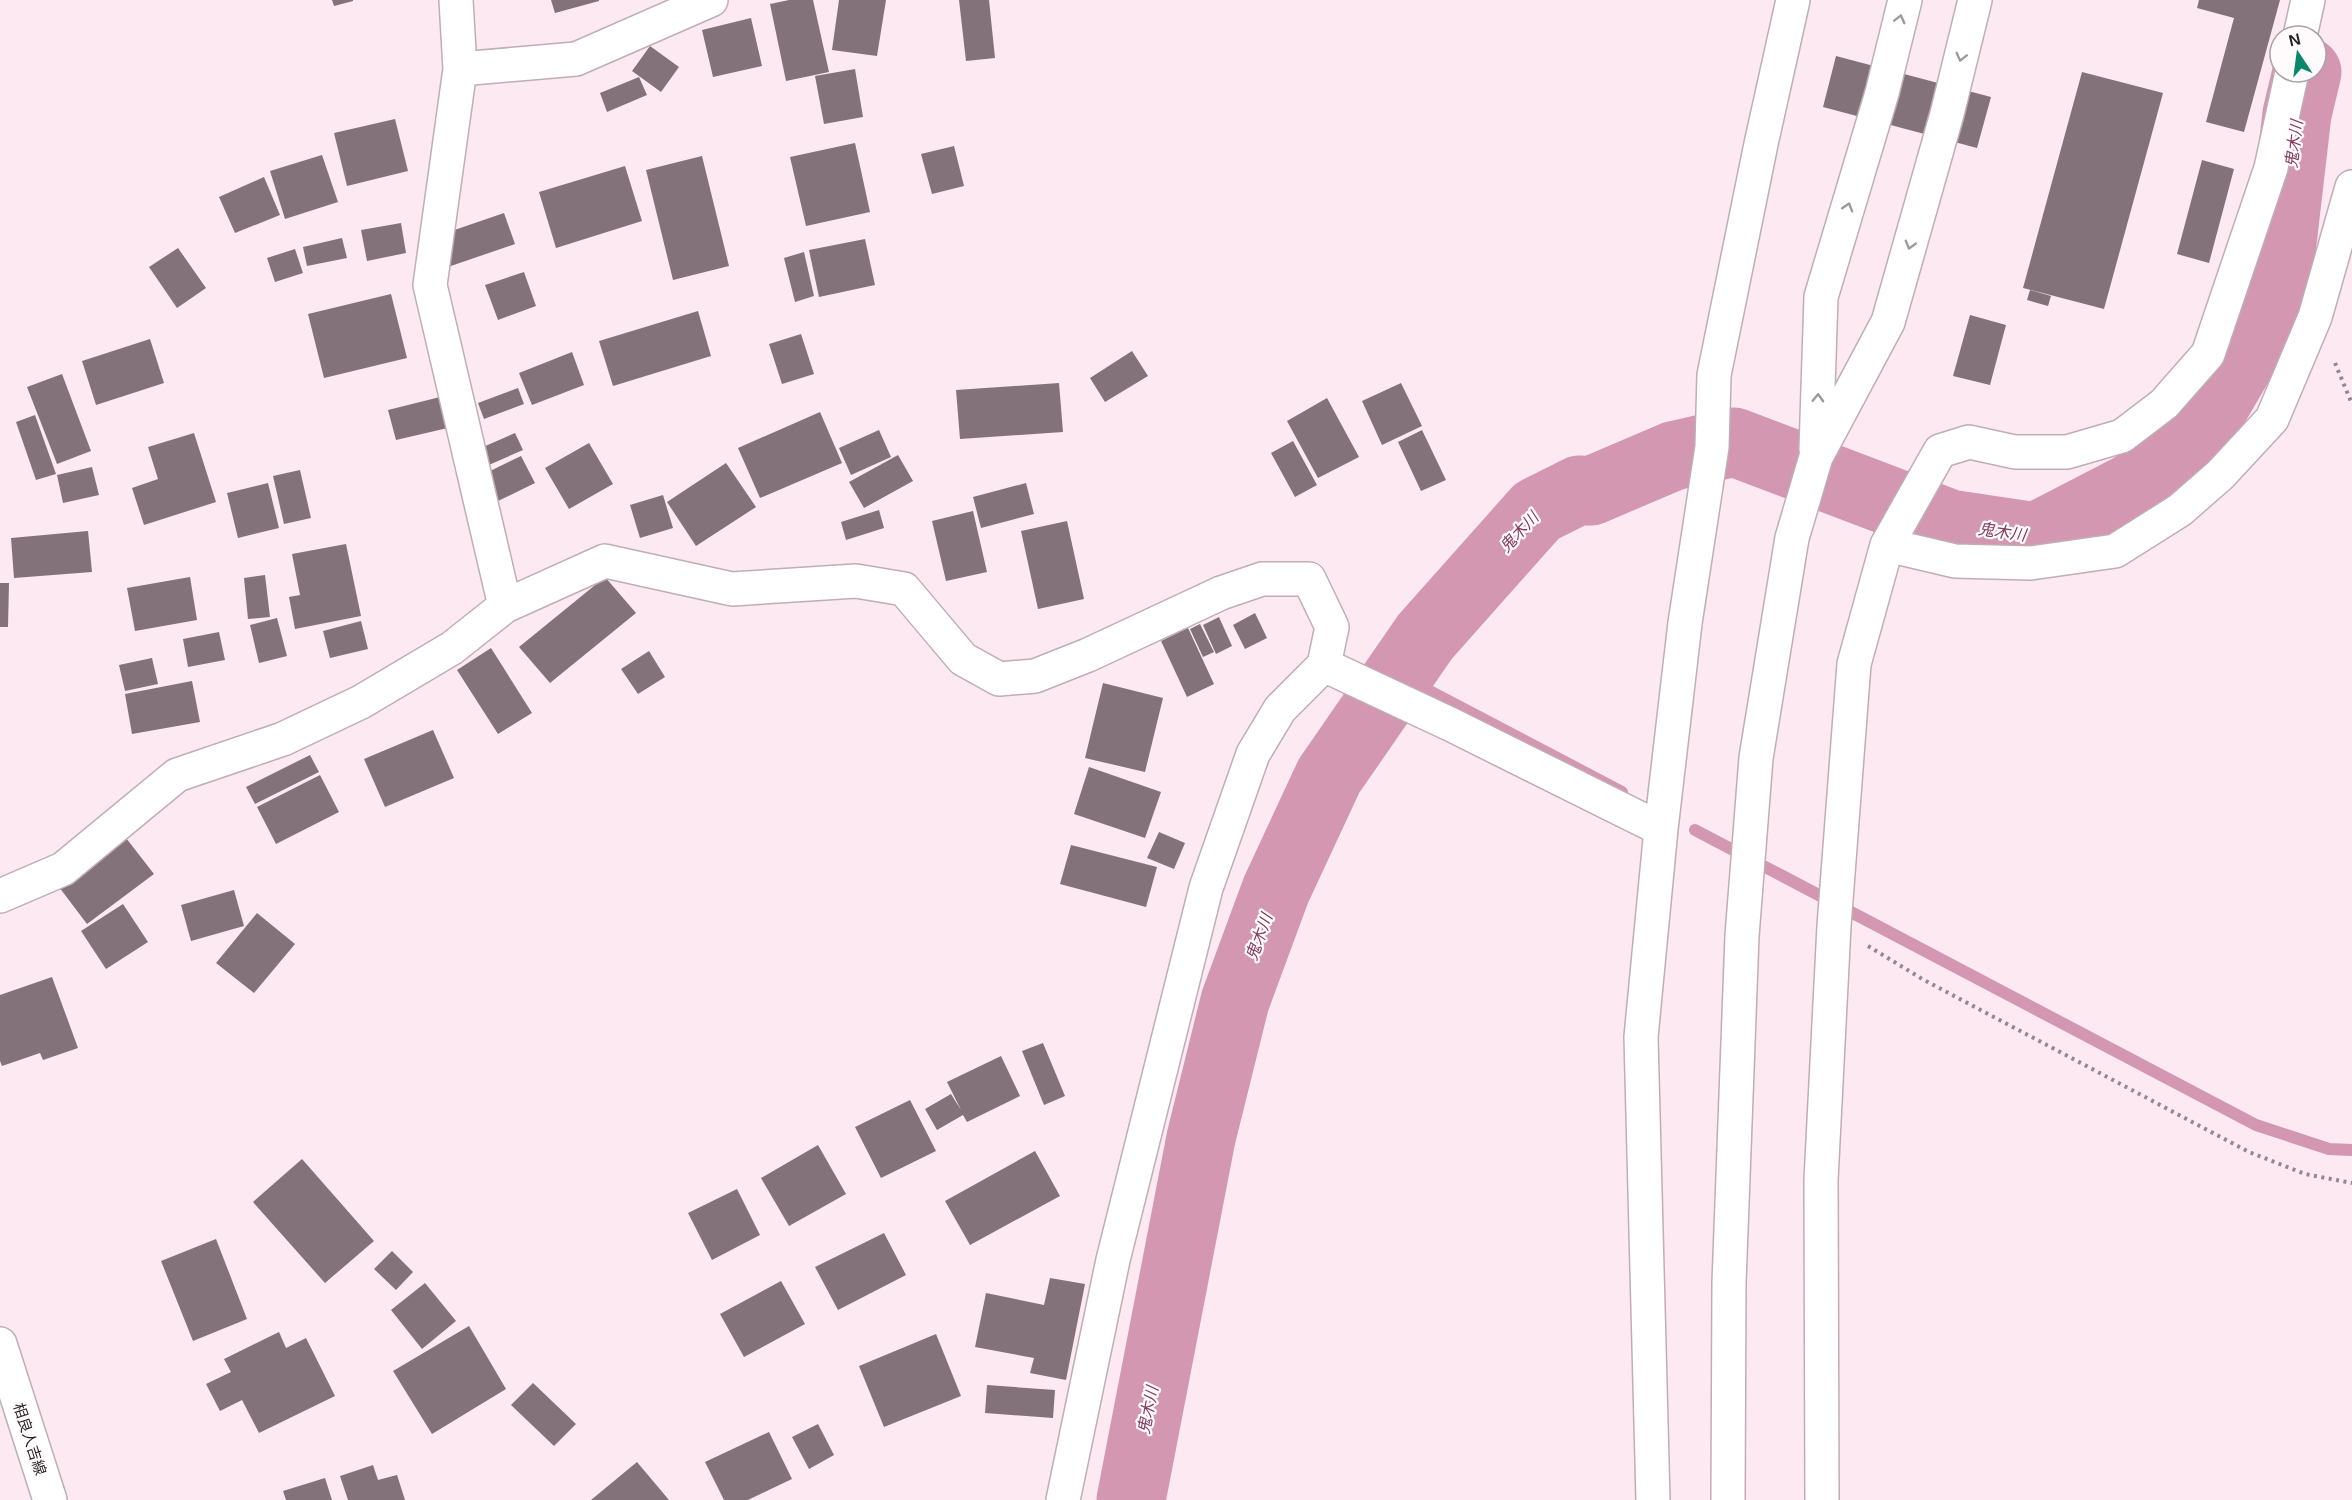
<svg xmlns="http://www.w3.org/2000/svg" width="2352" height="1500" font-family="Helvetica,'Noto Sans JP',sans-serif">
	<style>
		.lines { fill: none; stroke-linecap: round; stroke-linejoin: round }
		.stream { stroke: #d397b2; stroke-width: 12 }
		.river { stroke: #d397b2; stroke-width: 69 }
		.building { fill: #837279 }
		.minor-casing { stroke: #c0adb5; stroke-width: 36 }
		.major-casing { stroke: #c0adb5; stroke-width: 36 }
		.highway-casing { stroke: #c0adb5; stroke-width: 36 }
		.path { stroke: #95878d; stroke-width: 4; stroke-dasharray: 3 4.5; stroke-linecap: butt }
		.minor { stroke: #fff; stroke-width: 33 }
		.major { stroke: #fff; stroke-width: 33 }
		.highway { stroke: #fff; stroke-width: 33 }
		.oneway { stroke: #9d9a9c }
		.labels { text-anchor: middle; dominant-baseline: central; stroke-width: 4.5; stroke-linejoin: round; paint-order: stroke }
		.street-label { font-size: 15px; fill: #261f22; stroke: #fffbfd }
		.water-label { font-size: 16px; font-style: italic; fill: #83395f; stroke: #fffbfd }
	</style>
	<rect width="100%" height="100%" fill="#fde9f1"/>
	<g class="lines">
		<path class="stream" d="M1399 675 1622 792
			M1695 830 2256 1125 2329 1149 2352 1150"/>
		<path class="river" d="M1131 1500 1201 1138 1235 1001 1276 890 1329 776 1425 637 1537 511 1579 490 1591 491 1673 456 1734 442 1950 524 2036 537 2131 488 2191 446 2275 303 2297 114 2307 72"/>
	</g>
	<path class="building" d="M332 0H353V1L334 6Z
		M551 0H599V1L555 13Z
		M789 0H813L829 72 786 81 770 4Z
		M839 0H886L877 56 832 50Z
		M959 0H989L995 58 966 61Z
		M2199 0H2280L2244 132 2206 122 2234 18 2197 8Z
		M751 18 762 66 713 77 702 30Z
		M650 46 679 67 661 92 632 71Z
		M1836 56 1991 97 1977 148 1823 107Z
		M855 69 863 117 824 124 815 76Z
		M2082 72 2163 93 2104 309 2023 288Z
		M639 77 647 95 607 112 600 93Z
		M395 119 408 171 347 186 334 133Z
		M855 143 870 212 806 226 790 157Z
		M954 146 964 186 932 194 921 154Z
		M322 155 338 202 285 219 270 171Z
		M702 156 729 266 673 280 646 170Z
		M2202 160 2234 169 2209 263 2177 254Z
		M625 166 642 221 556 248 539 192Z
		M264 177 280 215 235 233 219 197Z
		M504 213 515 244 445 268 434 237Z
		M401 223 406 253 367 261 361 230Z
		M342 238 347 258 307 266 303 247Z
		M865 239 875 285 819 297 809 250Z
		M178 248 206 288 177 308 149 267Z
		M295 249 303 273 275 282 267 258Z
		M804 252 814 296 795 302 784 258Z
		M524 272 536 306 498 320 485 285Z
		M2030 290 2051 296 2048 306 2027 300Z
		M391 294 407 358 324 378 308 314Z
		M698 311 711 356 613 386 599 341Z
		M1970 315 2006 325 1990 385 1953 376Z
		M801 334 814 374 782 384 769 344Z
		M150 339 164 383 96 405 82 361Z
		M1132 351 1148 376 1105 402 1090 378Z
		M572 352 584 385 532 405 519 373Z
		M62 374 91 451 57 464 27 387Z
		M1059 383 1063 432 960 439 956 390Z
		M1401 383 1422 426 1382 445 1362 401Z
		M518 388 524 404 484 419 478 403Z
		M444 396 452 427 396 440 388 410Z
		M1327 398 1359 457 1318 478 1287 421Z
		M820 412 842 463 760 498 738 448Z
		M35 415 56 474 36 480 16 422Z
		M879 430 891 457 851 475 839 448Z
		M1422 430 1446 480 1421 491 1398 442Z
		M194 433 216 502 144 525 132 488 158 479 148 447Z
		M515 433 523 450 482 468 474 451Z
		M1293 441 1317 485 1295 497 1271 453Z
		M589 443 613 484 569 509 545 468Z
		M898 455 913 481 864 508 849 482Z
		M521 456 535 483 498 501 484 474Z
		M726 463 756 507 696 546 667 502Z
		M92 467 99 495 63 503 57 475Z
		M300 470 311 518 284 524 273 476Z
		M268 483 279 528 238 538 227 493Z
		M1026 483 1034 514 981 528 973 497Z
		M663 495 673 528 640 538 630 505Z
		M879 510 884 528 846 540 841 522Z
		M973 511 987 572 946 581 932 521Z
		M1067 521 1084 599 1038 609 1021 531Z
		M88 531 92 572 14 578 11 538Z
		M346 544 361 616 295 629 289 597 300 595 292 554Z
		M265 575 270 617 248 619 244 578Z
		M190 577 197 620 135 631 127 588Z
		M605 577 636 613 550 683 519 647Z
		M0 583H9L8 627H0Z
		M1255 613 1267 638 1245 649 1233 625Z
		M1219 617 1232 646 1216 654 1203 625Z
		M277 618 287 656 259 663 250 625Z
		M361 621 368 649 330 658 323 631Z
		M1200 624 1214 652 1203 657 1190 629Z
		M1188 628 1214 684 1187 697 1161 641Z
		M219 632 225 660 188 667 183 639Z
		M491 648 532 713 498 734 457 670Z
		M649 651 665 677 638 694 621 669Z
		M152 658 158 684 125 691 119 665Z
		M192 681 200 722 132 734 125 694Z
		M1103 683 1163 698 1145 772 1085 758Z
		M433 730 454 778 385 807 364 759Z
		M310 755 319 772 255 804 246 787Z
		M1089 767 1161 792 1145 838 1074 814Z
		M320 775 339 812 276 844 257 807Z
		M1159 832 1185 843 1174 869 1147 858Z
		M126 838 154 874 87 924 59 887Z
		M1071 845 1157 867 1146 907 1060 884Z
		M234 890 244 926 191 941 181 905Z
		M123 904 148 942 106 969 81 931Z
		M257 913 295 944 254 993 216 963Z
		M52 977 78 1048 43 1060 40 1053 2 1066 0 1061V995Z
		M1043 1043 1065 1096 1044 1105 1022 1051Z
		M1001 1056 1020 1096 967 1122 963 1115 937 1130 925 1109 951 1094 961 1110 947 1082Z
		M910 1100 936 1151 881 1178 855 1127Z
		M818 1145 846 1194 789 1226 761 1178Z
		M1035 1151 1060 1196 970 1245 945 1201Z
		M302 1159 374 1241 325 1283 253 1202Z
		M737 1189 760 1235 712 1260 688 1213Z
		M884 1233 906 1275 838 1310 815 1267Z
		M216 1239 247 1319 193 1341 161 1261Z
		M392 1251 413 1272 396 1290 374 1269Z
		M1050 1278 1085 1284 1066 1380 1030 1373 1034 1358 975 1347 986 1293 1044 1305Z
		M781 1281 805 1324 744 1357 720 1314Z
		M425 1283 456 1321 422 1349 391 1310Z
		M469 1326 506 1389 432 1434 393 1371Z
		M279 1332 286 1348 306 1338 335 1396 259 1433 242 1400 220 1411 206 1384 231 1372 224 1359Z
		M936 1334 961 1396 884 1427 859 1366Z
		M533 1383 576 1424 554 1446 511 1405Z
		M987 1385 1055 1390 1053 1418 985 1413Z
		M818 1424 834 1455 809 1469 792 1437Z
		M769 1432 792 1479 748 1500H724L705 1462Z
		M637 1462 669 1500H591Z
		M373 1465 378 1480 397 1475 405 1500H348L340 1476Z
		M325 1478 332 1500H286L283 1491Z"/>
	<g class="lines">
		<defs>
			<path id="minor" d="M456 0 460 69 430 285 505 606
				M2300 36 2308 0
				M460 69 576 59 711 0
				M1887 545 1955 561 2031 563 2115 551 2180 510 2220 475 2272 419 2315 317 2352 187
				M1324 665 1452 725 1661 829
				M0 896 63 869 177 775 283 739 361 702 452 648 505 606 605 561 732 589 856 581 904 589 963 659 999 679 1035 676 1088 655 1221 593 1262 579H1309L1332 627 1324 665 1280 709 1253 754 1206 888 1113 1260 1063 1500
				M1653 1500 1641 1037 1661 829 1685 623 1712 447 1714 375 1761 144 1793 0
				M1822 1500 1821 1180 1834 926 1854 664 1887 545 1940 451 1969 442 2015 452H2067L2122 436 2164 404 2208 354 2271 168 2292 72"/>
			<path id="major" d="M0 1344 50 1500"/>
			<path id="highway" d="M1816 449 1821 297 1882 93 1905 0
				M1728 1500 1729 1283 1742 936 1756 758 1792 538 1816 457 1888 322 1947 114 1975 0"/>
		</defs>
		<use href="#minor" class="minor-casing"/>
		<use href="#major" class="major-casing"/>
		<use href="#highway" class="highway-casing"/>
		<path class="path" d="M2335 363 2352 404
			M1868 946 1924 980 2249 1152 2305 1174 2352 1183"/>
		<use href="#minor" class="minor"/>
		<use href="#major" class="major"/>
		<use href="#highway" class="highway"/>
	</g>
	<defs><path id="oneway-chevron" d="M-2-3.5L2.5 0L-2 3.5" fill="none" stroke-width="1.6" stroke-linecap="round" stroke-linejoin="round" transform="scale(1.5)"/></defs>
	<g class="oneway">
		<use href="#oneway-chevron" transform="translate(1900 19) rotate(-76)"/>
		<use href="#oneway-chevron" transform="translate(1961 57) rotate(104)"/>
		<use href="#oneway-chevron" transform="translate(1848 207) rotate(-73)"/>
		<use href="#oneway-chevron" transform="translate(1910 245) rotate(106)"/>
		<use href="#oneway-chevron" transform="translate(1818 398) rotate(-88)"/>
	</g>
	<g class="labels">
		<g class="street-label">
			<text transform="translate(30 1439) rotate(72)">相良人吉線</text>
		</g>
		<g class="water-label">
			<text transform="translate(2294 144) rotate(-83)">鬼木川</text>
			<text transform="translate(1519 532) rotate(-47)">鬼木川</text>
			<text transform="translate(2002 532) rotate(8)">鬼木川</text>
			<text transform="translate(1259 937) rotate(-70)">鬼木川</text>
			<text transform="translate(1148 1410) rotate(-79)">鬼木川</text>
		</g>
	</g>
	<g transform="translate(2298 54) rotate(347)"><circle r="28" fill="#fffbfd" stroke="#a8a3a5" stroke-width="1.5"/>
	<path d="M0-4.5L10 22L0 15L-10 22Z" fill="#08876a"/>
	<text y="-9" font-size="16" font-weight="bold" text-anchor="middle" fill="#261f22">N</text>
	</g>
</svg>
